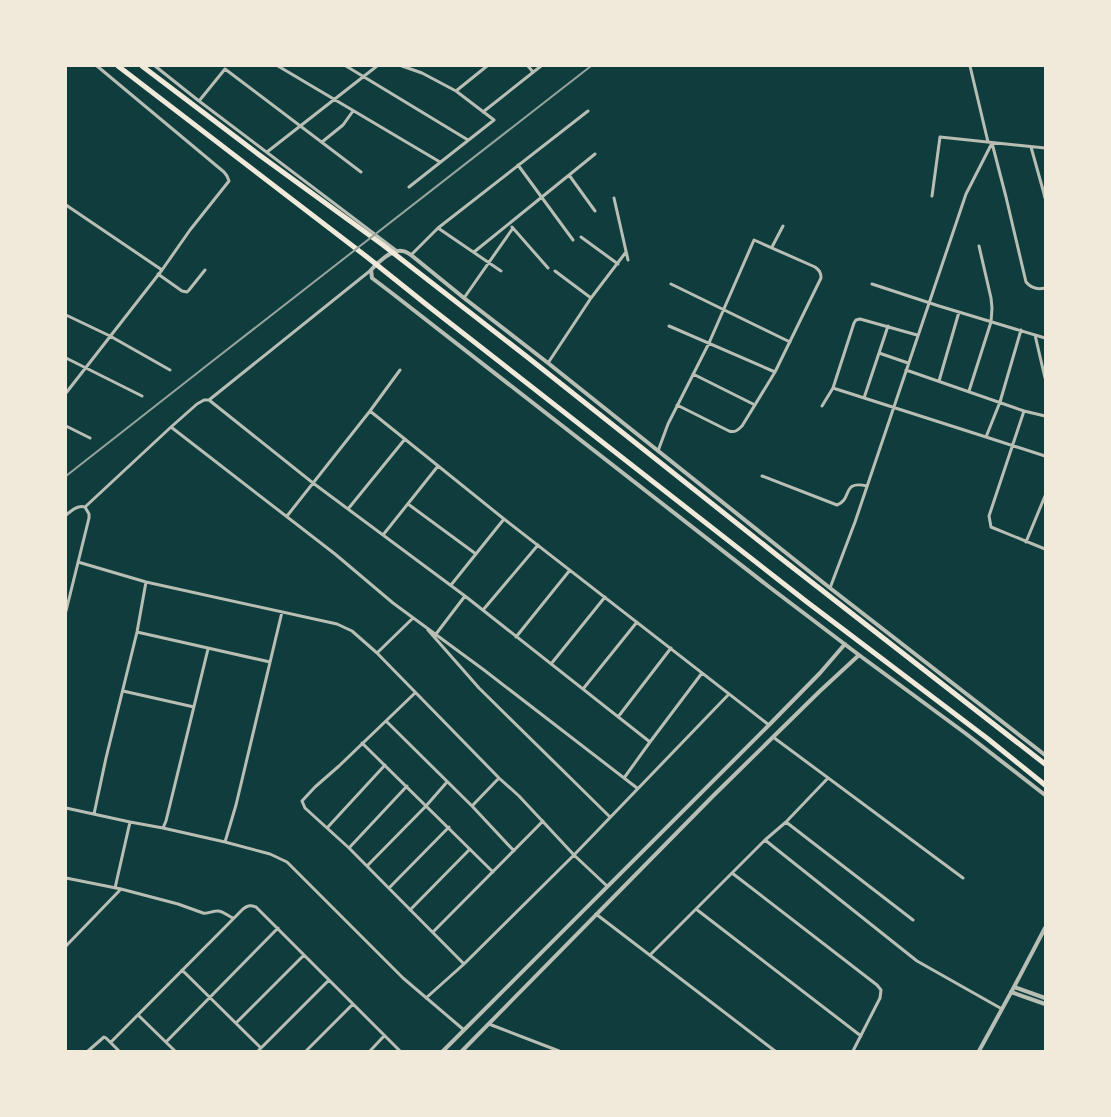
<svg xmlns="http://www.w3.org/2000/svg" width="1111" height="1117" font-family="'Work Sans',sans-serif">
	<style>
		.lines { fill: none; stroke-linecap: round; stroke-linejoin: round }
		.minor { stroke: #b8beb3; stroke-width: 3 }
		.tertiary { stroke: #b8beb3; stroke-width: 4 }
		.trunk { stroke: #f1e9da; stroke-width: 5 }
		.rail { stroke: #97a49c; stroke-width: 2 }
	</style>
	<rect width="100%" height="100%" fill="#0f3d3e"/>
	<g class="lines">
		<path class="minor" d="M155 66 199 101 397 251
			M278 66 440 162
			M346 66 468 140
			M402 66 422 73 456 91 494 120 409 187
			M528 66 533 72
			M970 66 988 142
			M456 91 487 66
			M199 101 225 69 361 172
			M483 112 541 66
			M322 142 343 125 353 111
			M992 143 1006 197 1026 282C1031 288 1037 290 1045 288
			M1031 147 1043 190H1045
			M267 152 377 66
			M518 165 573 240
			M569 175 595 211
			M1043 190 1045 198
			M932 196 940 137 1045 148
			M614 198 628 260
			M66 205 162 270
			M512 227 548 268
			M438 228 501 271
			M581 237 618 264
			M772 247 783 226
			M474 252 595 154
			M411 255 438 228 588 111
			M555 271 591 298
			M158 274 182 291 187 292 189 290 205 270
			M671 284 790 342
			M872 284 939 306 1045 338
			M464 298 513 228
			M66 315 110 336 170 370
			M669 326 775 372
			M1035 335 1045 378
			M879 353 908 363
			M66 358 142 396
			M548 363 591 298 626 252
			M906 370 1024 411 1045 416
			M693 374 755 405
			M939 381 959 312
			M833 388 986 437 1000 402 1021 330
			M969 391 991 322 992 308 991 298 979 246
			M66 393 162 270 190 230 229 181 227 176 224 172 97 66
			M864 398 888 326
			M209 400 371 270
			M822 406 833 388 854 323 856 320 860 319 917 335
			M370 411 504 519 769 725
			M1024 411 989 516 991 527 1045 549
			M66 426 90 438
			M171 427 335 554 393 603 484 670 637 788
			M986 437 1045 456
			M658 451 668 424 709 343 754 240 815 267C819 270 821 272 821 278L775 372 742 426C738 430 735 433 729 431L677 405
			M762 476 837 505C853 499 841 480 867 486
			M408 504 476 554
			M85 507 171 427 197 404 204 400H209L313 483 465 596 650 742
			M348 509 405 439
			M66 515C72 510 78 505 85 507L89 514V518L66 611
			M287 516 370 411 400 370
			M383 535 438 466
			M1026 542 1045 496
			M78 562 146 582 337 624 352 631 377 653 499 778 519 796 574 855 607 886
			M451 585 504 519
			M830 588 855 522 966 194 992 143
			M483 610 538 545
			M428 630 479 688 610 817
			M137 632 270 662
			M436 634 465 596
			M516 637 570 570
			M377 653 413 618
			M551 664 605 597
			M583 689 637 622
			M123 691 194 707
			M415 693 339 766 315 787 302 801 305 808 349 848 464 964
			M618 717 671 648
			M386 721 472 806 514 851
			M773 737 963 878
			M362 743 493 872
			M624 778 650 742 702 673
			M472 806 499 778
			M66 808 130 822 163 828 225 842 270 854 287 862 403 978 464 1030
			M94 814 106 758 137 632 146 582
			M786 822 913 920
			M163 828 166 821 208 649
			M327 828 385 765
			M765 840 917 961 1002 1009
			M225 842 236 805 282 612
			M349 848 407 786
			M367 866 426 806 447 782
			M732 873 877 985 881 990 880 998 853 1051
			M66 878 121 889 66 946
			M115 888 130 822
			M389 888 449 827
			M121 889 178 904 203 913C208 914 212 911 217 911 222 910 228 916 233 918
			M696 909 861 1036
			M410 910 470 849
			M596 914 775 1051
			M433 932 543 821
			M650 955 765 840 786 822 828 778
			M182 970 261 1048 258 1051
			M426 998 464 964 574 855 729 694
			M138 1015 175 1051
			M236 1023 304 955
			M489 1024 559 1051
			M111 1042 243 909C248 905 251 905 256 907L400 1051
			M166 1042 278 928
			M261 1048 329 980
			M88 1051 104 1037 106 1038 119 1051
			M306 1051 353 1004
			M370 1051 384 1036"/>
		<path class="tertiary" d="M1045 755 830 588 548 363 464 298 411 255C408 253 405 251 402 251 392 249 377 263 371 270L372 278 393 294 768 586 859 655 965 733 1045 795
			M1014 987 1045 998
			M1011 992 1045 1004
			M443 1051 769 725 820 673 845 644
			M462 1051 713 796 820 691 859 655
			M979 1051 1014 987 1045 928"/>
		<path class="trunk" d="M118 66 367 257 432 309 807 602 988 739 1045 785
			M142 66 258 154 383 245 526 356 778 556 1045 764"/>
		<path class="rail" d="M66 476 210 363 591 66"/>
	</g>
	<rect width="1111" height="1117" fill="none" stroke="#f1e9da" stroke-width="134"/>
</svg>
